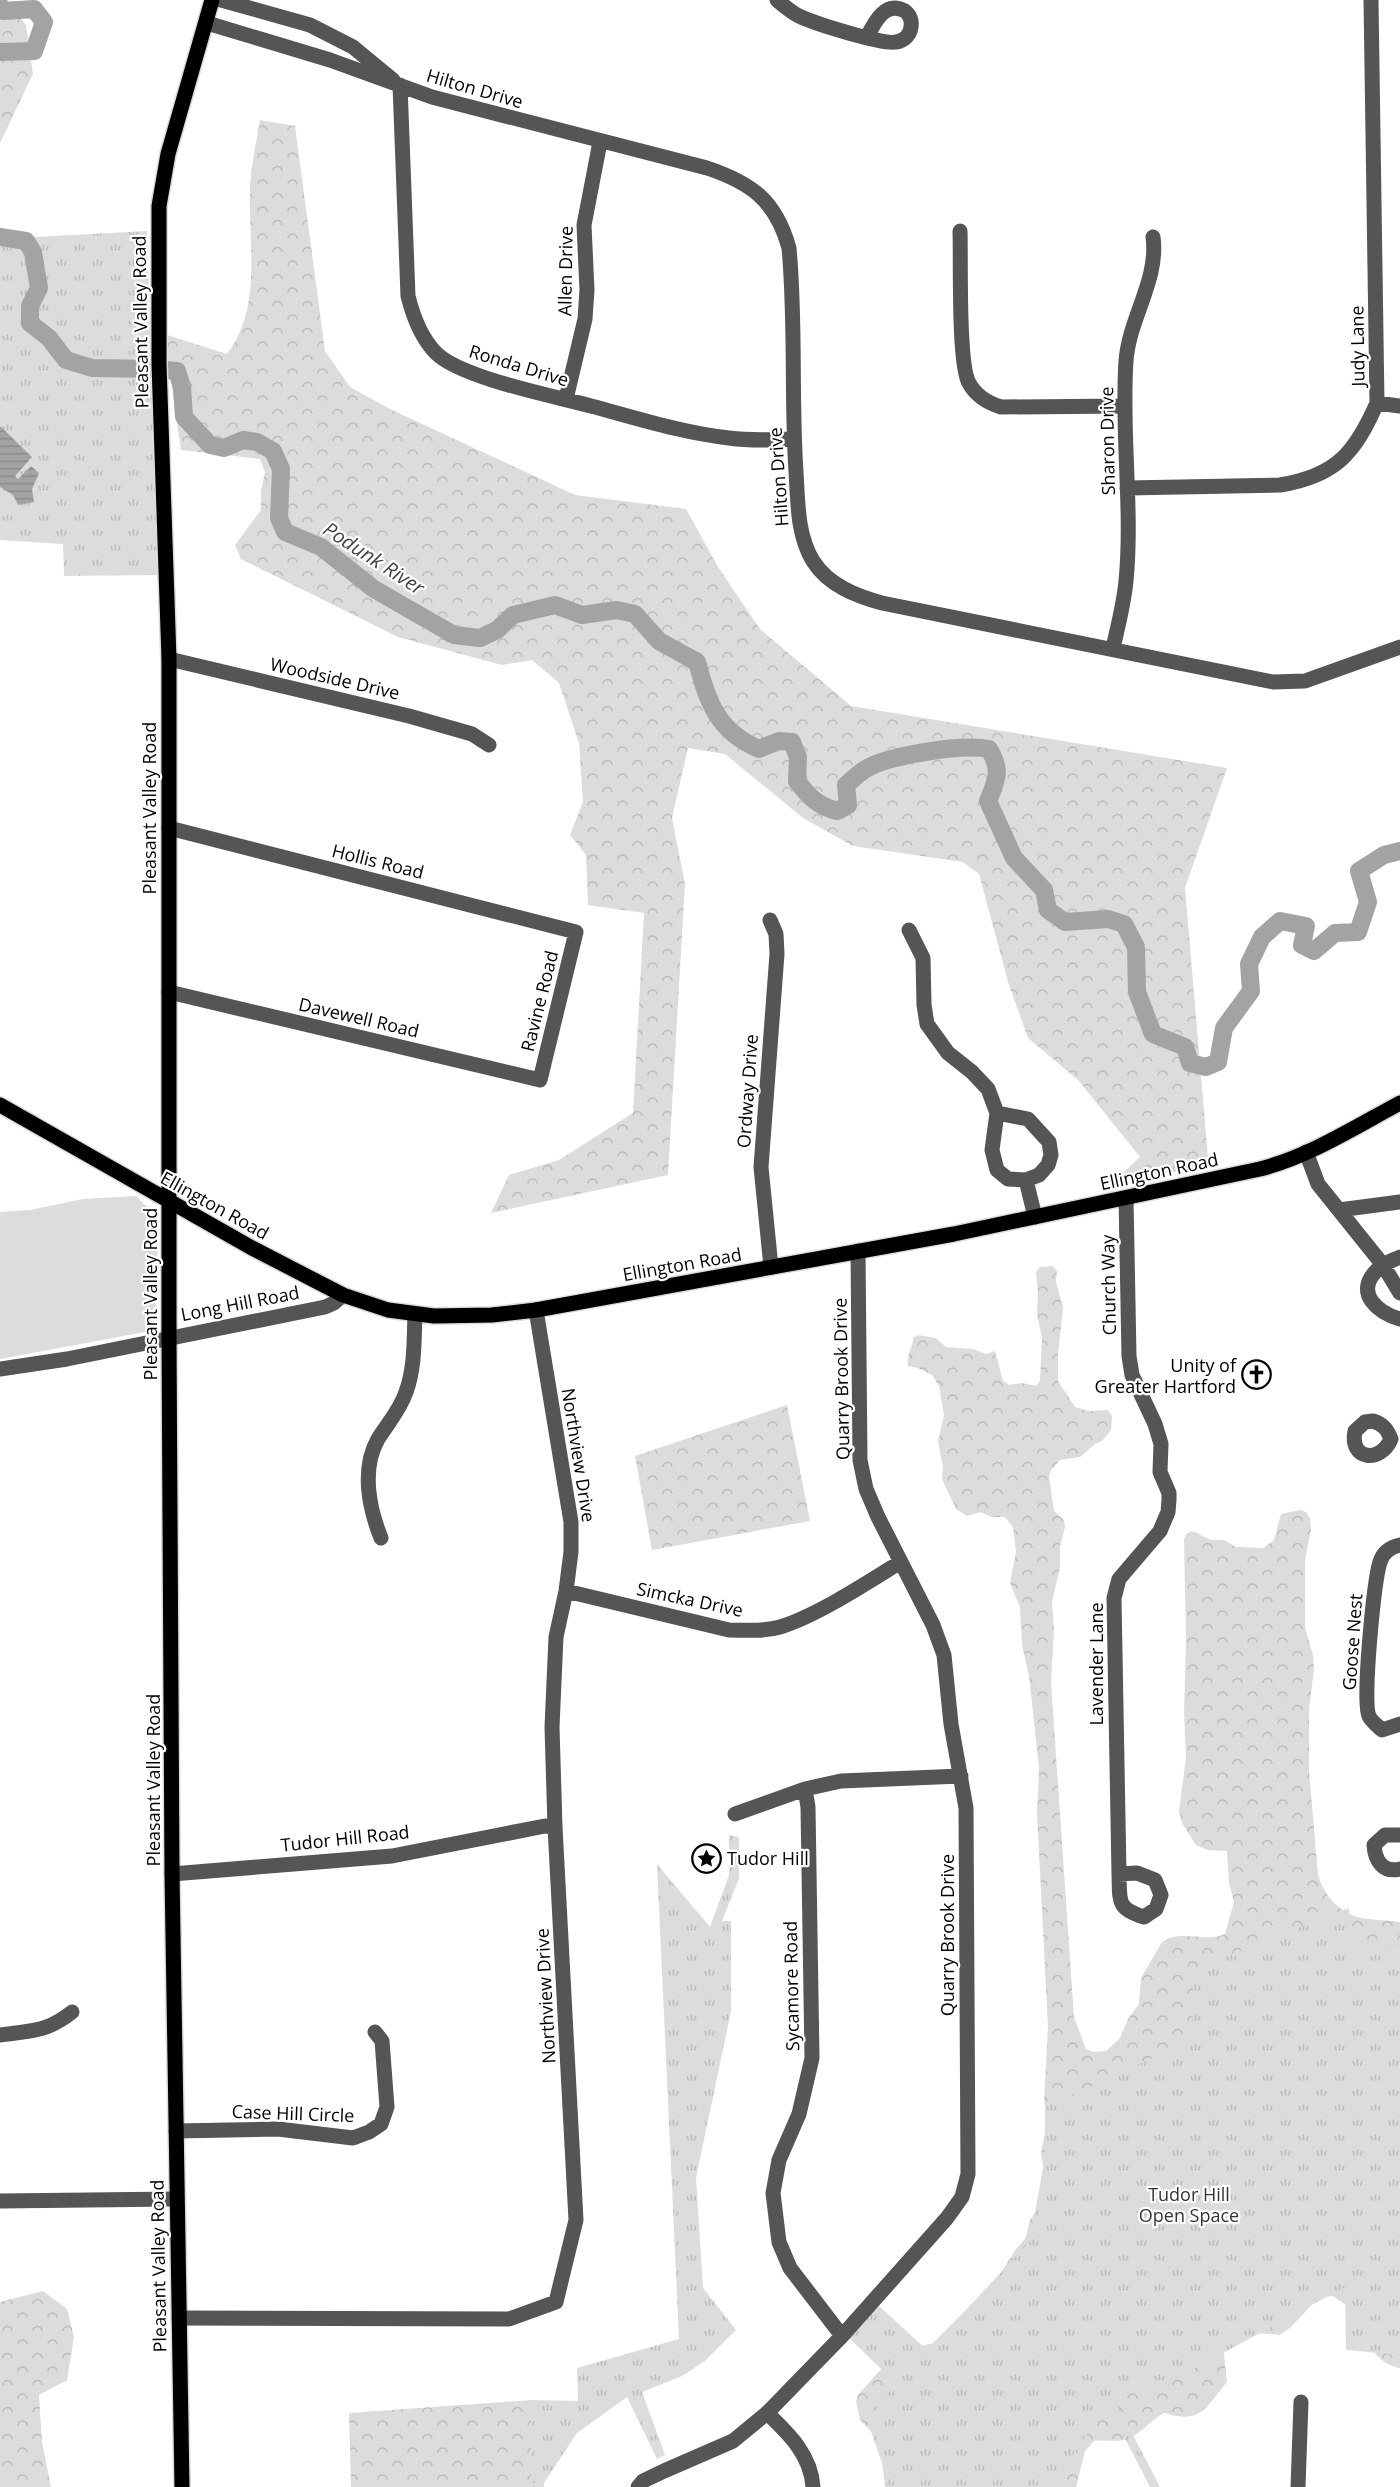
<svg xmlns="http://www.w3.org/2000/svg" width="1400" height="2487" font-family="'Open Sans',sans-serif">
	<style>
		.green { fill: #dcdcdc }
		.forest { fill: url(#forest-crowns) }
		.park { fill: url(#park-tufts) }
		.water { fill: url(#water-rules) }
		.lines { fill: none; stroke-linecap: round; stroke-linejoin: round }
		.river { stroke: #a3a3a3; stroke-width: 18 }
		.major-casing { stroke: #dbdbdb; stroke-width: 18 }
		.minor { stroke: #555; stroke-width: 15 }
		.major { stroke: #000; stroke-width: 15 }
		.labels { text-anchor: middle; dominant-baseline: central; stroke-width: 4.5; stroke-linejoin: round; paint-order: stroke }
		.street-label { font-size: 18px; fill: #000; stroke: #fff }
		.poi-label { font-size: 18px; fill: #000; stroke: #fff; text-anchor: end }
		.park-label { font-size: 18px; fill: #333; stroke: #fff }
		.water-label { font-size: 20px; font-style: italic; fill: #444; stroke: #fff }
	</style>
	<defs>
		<pattern id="forest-crowns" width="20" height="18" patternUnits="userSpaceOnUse" patternTransform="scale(1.5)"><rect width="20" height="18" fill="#dcdcdc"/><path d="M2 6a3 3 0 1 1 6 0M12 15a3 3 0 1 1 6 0" fill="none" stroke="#bbb"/></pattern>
		<pattern id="park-tufts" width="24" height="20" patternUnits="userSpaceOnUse" patternTransform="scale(1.5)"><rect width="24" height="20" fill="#dcdcdc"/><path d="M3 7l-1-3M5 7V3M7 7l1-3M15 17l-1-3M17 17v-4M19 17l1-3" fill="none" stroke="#bbb"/></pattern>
		<pattern id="water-rules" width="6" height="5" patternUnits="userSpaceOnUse" patternTransform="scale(1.5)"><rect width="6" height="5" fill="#a3a3a3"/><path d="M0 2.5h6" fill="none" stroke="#8b8b8b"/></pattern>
	</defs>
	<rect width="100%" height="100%" fill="#fff"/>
	<path class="green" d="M136 1196 150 1210 158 1235 155 1325 150 1331 0 1359V1212L30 1210 83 1199Z"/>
	<path class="forest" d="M0 0H8L26 25 33 74 0 143Z
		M260 120 295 126 325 351 350 387 390 409 575 495 686 509 718 567 760 629 851 706 1227 768 1185 888 1209 1170 1120 1176 1140 1157 1079 1081 1028 1038 1009 985 979 874 963 862 853 846 803 818 725 754 688 748 672 818 685 884 668 1175 491 1213 509 1175 559 1160 633 1113 644 913 588 905 586 855 570 835 583 802 579 743 559 683 532 660 502 665 398 637 241 559 235 545 261 510V491L265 472 260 459 181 450 164 334 227 354C266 303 245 234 251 175 253 156 257 138 260 120Z
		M1053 1266 1057 1271 1056 1282 1063 1308 1058 1354V1381L1075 1407 1089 1411 1108 1410 1112 1416 1111 1430 1102 1441 1095 1444 1080 1457 1060 1460 1051 1470 1049 1477 1054 1511 1064 1520 1065 1527 1060 1546V1567L1052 1602 1054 1630 1051 1682 1074 2017 1086 2049 1093 2052 1106 2051 1120 2038 1128 2019 1139 2004 1141 1978 1162 1942C1181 1929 1207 1943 1225 1934L1234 1902 1229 1883 1227 1851 1208 1850 1196 1845 1182 1823 1179 1811 1186 1758 1184 1713 1186 1641 1184 1539 1187 1534 1192 1531 1211 1540H1224L1236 1547 1263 1548 1274 1540 1281 1514 1300 1510 1306 1512 1310 1518 1311 1530 1305 1560V1628L1313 1655 1314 1669 1309 1710V1771L1318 1875C1323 1892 1335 1908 1352 1915 1363 1920 1387 1920 1400 1922V2368C1369 2361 1370 2338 1355 2314 1350 2307 1340 2301 1333 2296L1319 2297 1291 2327 1280 2335C1262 2332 1244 2333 1228 2341L1224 2353 1227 2382C1204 2409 1202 2424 1164 2413 1149 2421 1137 2440 1118 2441 1110 2441 1102 2440 1094 2441L1085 2451 1076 2487H885L881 2452 874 2434 860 2420 856 2401 858 2395 881 2369 922 2346 933 2343 997 2279 1016 2249 1025 2239 1030 2220 1048 2192 1041 2154 1047 2120 1044 2100 1048 2027 1037 1814 1039 1768 1029 1676 1022 1645 1020 1607 1010 1583 1016 1552 1013 1527 1005 1517H992L980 1512 967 1516 956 1509 942 1479 943 1467 938 1441 944 1415 939 1386 932 1375 918 1368 908 1366C906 1355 913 1348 913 1338L918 1335 936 1338 946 1347 973 1349 986 1354 995 1351 1003 1381 1009 1385 1022 1383 1036 1386 1040 1381 1042 1338 1037 1314 1038 1292 1036 1272 1040 1267Z
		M787 1405 810 1521 652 1550 635 1456Z
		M43 2291 67 2309 74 2337 67 2380 39 2395 42 2442 51 2487H0V2302Z
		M531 2400V2483H544V2487H351L349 2413Z"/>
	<path class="park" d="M0 229 10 230 36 237 147 231 158 575 64 576 63 544 0 540Z
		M729 1835 739 1837V1878L722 1921H731V2011L696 2178 703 2288 736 2330 705 2361 682 2376 642 2392 665 2455 657 2459 627 2397 577 2433 544 2483H531V2400L578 2401 577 2368 679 2339 657 1864 710 1927 729 1875Z
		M1349 1908 1348 1946 1400 1945V2355L1346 2350 1345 2287 1182 2375 1126 2393 1117 2404 1160 2487H1150L1110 2409 1094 2425 1049 2487H886V2474L866 2417 897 2384 849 2338 879 2306 928 2351 1030 2241 1045 2156V2107L1193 2040 1191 1970Z"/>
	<path class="water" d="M0 426 32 457 15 476 18 479 31 466 39 473 32 489 34 502 18 505 13 495 0 487Z"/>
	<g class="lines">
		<path class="river" d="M0 6 3 11 34 9 44 22 34 51 0 52
			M0 237 26 241 33 252 39 288 30 306V323L49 338 66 360 92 368 156 369 177 371 182 387 184 417 210 445 224 448 243 440 257 442 273 451 281 469 279 518 285 532 321 547 374 589 454 635 480 638 497 630 513 615 555 605 582 615 617 610 635 614 659 641 697 662C708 702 717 731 759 749L779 741 792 742 798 757 797 781C809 797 818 806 837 811L848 805 846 785C852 780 858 774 864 770 888 755 961 744 989 749 1002 771 997 779 988 801L1014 858 1044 890 1048 910 1065 922 1108 919 1124 924 1136 947 1137 992 1153 1034 1185 1047 1190 1063 1206 1067 1218 1062 1224 1028 1251 991 1249 964 1262 937 1280 921 1306 926 1302 945 1314 951 1335 933 1358 932 1368 902 1359 871 1384 855 1400 851"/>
		<defs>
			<path id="major" d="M0 1105 252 1248 343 1295 388 1310 434 1316 492 1315 536 1310 954 1234 1260 1169C1310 1156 1355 1127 1400 1103
				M182 2487 172 1874 169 1337V659L159 364V206L168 154 212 0"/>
		</defs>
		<use href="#major" class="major-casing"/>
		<path class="minor" d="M221 0 310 25 353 47 393 80
			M777 0C784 6 791 12 799 16 813 23 883 45 896 42 904 41 910 35 911 27 912 21 910 15 905 11 885 0 874 23 867 37
			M207 23 330 60 432 97 707 168C752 183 776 201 789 248 796 322 791 397 796 472 798 502 797 535 813 561 828 585 856 596 882 603L1273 682 1305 681 1400 647
			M400 85 408 296C413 316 421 338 436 353 461 378 554 396 591 406 636 418 683 433 729 438 751 441 772 440 794 439
			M960 231C961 260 958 364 969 383 976 396 988 403 1001 407L1125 406
			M566 399 585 319 587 290 584 225 600 142
			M1377 403 1400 406
			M1127 488 1280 485C1336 476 1355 453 1377 403L1371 0
			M1113 648C1118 626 1124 603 1126 581 1133 508 1121 434 1126 361 1129 318 1159 280 1153 237
			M169 659 409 716 472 734 489 745
			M770 920 776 934 777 954 761 1167 771 1267
			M909 930 923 958 924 1005 927 1024 948 1053 972 1072 988 1089 997 1113 992 1150 997 1170 1008 1179 1026 1180 1039 1175 1048 1165 1051 1155 1049 1142 1028 1119 997 1113
			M169 992 540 1080 576 932 169 828
			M1306 1152 1318 1184 1383 1265 1400 1293
			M1026 1180 1035 1217
			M1339 1210 1400 1202
			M1400 1257C1391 1261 1382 1264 1376 1271 1354 1294 1379 1313 1400 1319
			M0 1369 67 1359 325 1307 334 1303 343 1295
			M1373 1421C1383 1424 1387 1429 1391 1439 1381 1463 1349 1461 1355 1431L1365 1422Z
			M381 1538C369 1508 361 1469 378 1439 388 1423 400 1410 406 1392 415 1368 414 1339 415 1314
			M1400 1545C1391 1547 1383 1552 1380 1562 1374 1581 1362 1702 1369 1716 1371 1721 1378 1726 1382 1730L1400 1724
			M566 1591 729 1630C746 1630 763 1632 780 1627 816 1616 867 1583 899 1563
			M805 1789 808 1807 812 2058 799 2114 779 2160 773 2193 779 2242 790 2268 842 2336
			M735 1814 805 1789 841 1781 961 1776
			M1400 1835H1385L1374 1845C1375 1861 1383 1873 1400 1869
			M172 1874 392 1856 545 1826 555 1827
			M1119 1874 1137 1873 1155 1880 1161 1895 1156 1909 1144 1917C1116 1909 1120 1900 1119 1874L1114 1598 1119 1579 1160 1531 1168 1512 1169 1500V1493L1160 1472 1161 1444 1155 1424 1132 1375 1129 1356 1126 1198
			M0 2035C31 2031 47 2032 72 2012
			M176 2131 278 2129 353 2138 369 2132 381 2124 387 2107 382 2041 375 2032
			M0 2201 176 2199
			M179 2318 509 2319 556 2302 576 2220 555 1827 552 1727 556 1637 566 1591 571 1552V1522L536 1310
			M767 2413C789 2434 811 2455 813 2487
			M638 2487 643 2481 664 2471 733 2441 767 2413 842 2336 947 2218 962 2197 968 2174 966 1808 951 1724 944 1655 933 1625 878 1517 866 1489 860 1460 858 1251
			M1298 2487 1301 2402"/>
		<use href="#major" class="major"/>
	</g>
	<defs>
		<symbol id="church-ring" viewBox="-11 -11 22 22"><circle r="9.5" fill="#fff" stroke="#000" stroke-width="1.5"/><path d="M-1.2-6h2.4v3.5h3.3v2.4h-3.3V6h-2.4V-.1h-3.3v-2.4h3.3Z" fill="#000"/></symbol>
		<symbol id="sight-ring" viewBox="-11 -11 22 22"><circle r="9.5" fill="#fff" stroke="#000" stroke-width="1.5"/><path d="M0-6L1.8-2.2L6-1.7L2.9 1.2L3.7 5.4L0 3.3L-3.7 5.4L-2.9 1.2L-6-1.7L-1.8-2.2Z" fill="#000"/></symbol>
	</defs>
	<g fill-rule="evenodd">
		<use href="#church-ring" x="1240" y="1358" width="33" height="33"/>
		<use href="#sight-ring" x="690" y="1842" width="33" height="33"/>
	</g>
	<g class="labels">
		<g class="street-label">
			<text transform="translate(475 88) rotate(16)">Hilton Drive</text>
			<text transform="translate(565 271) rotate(-89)">Allen Drive</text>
			<text transform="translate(140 322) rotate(-91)">Pleasant Valley Road</text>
			<text transform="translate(1357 346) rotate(-91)">Judy Lane</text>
			<text transform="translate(519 365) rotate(17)">Ronda Drive</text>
			<text transform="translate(1107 441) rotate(-91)">Sharon Drive</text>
			<text transform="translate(778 477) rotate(-94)">Hilton Drive</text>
			<text transform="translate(335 678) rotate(13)">Woodside Drive</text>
			<text transform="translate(149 808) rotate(-90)">Pleasant Valley Road</text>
			<text transform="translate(378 861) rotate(14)">Hollis Road</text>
			<text transform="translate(539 1001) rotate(-76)">Ravine Road</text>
			<text transform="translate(359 1017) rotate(13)">Davewell Road</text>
			<text transform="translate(747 1091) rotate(-86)">Ordway Drive</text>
			<text transform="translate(1159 1171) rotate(-12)">Ellington Road</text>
			<text transform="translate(215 1205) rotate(29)">Ellington Road</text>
			<text transform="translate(682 1264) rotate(-10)">Ellington Road</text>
			<text transform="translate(1108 1285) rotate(-91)">Church Way</text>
			<text transform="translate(150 1294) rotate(-90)">Pleasant Valley Road</text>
			<text transform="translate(240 1303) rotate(-11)">Long Hill Road</text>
			<text transform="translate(841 1379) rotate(-91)">Quarry Brook Drive</text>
			<text transform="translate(579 1455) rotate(81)">Northview Drive</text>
			<text transform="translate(690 1599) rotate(12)">Simcka Drive</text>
			<text transform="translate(1352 1642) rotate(-86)">Goose Nest</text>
			<text transform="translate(1096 1664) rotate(-90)">Lavender Lane</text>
			<text transform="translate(153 1780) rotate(-90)">Pleasant Valley Road</text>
			<text transform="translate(345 1838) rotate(-6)">Tudor Hill Road</text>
			<text transform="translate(947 1935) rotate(-90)">Quarry Brook Drive</text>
			<text transform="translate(791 1986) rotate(-91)">Sycamore Road</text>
			<text transform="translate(545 1996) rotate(-93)">Northview Drive</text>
			<text transform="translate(293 2113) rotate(2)">Case Hill Circle</text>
			<text transform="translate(158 2266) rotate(-91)">Pleasant Valley Road</text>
		</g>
		<g class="poi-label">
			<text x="1236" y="1365">Unity of<tspan x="1236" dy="21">Greater Hartford</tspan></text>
			<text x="727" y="1858" text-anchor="start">Tudor Hill</text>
		</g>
		<g class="park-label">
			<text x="1189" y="2194">Tudor Hill<tspan x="1189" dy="21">Open Space</tspan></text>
		</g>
		<g class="water-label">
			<text transform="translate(374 558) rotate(33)">Podunk River</text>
		</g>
	</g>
</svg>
